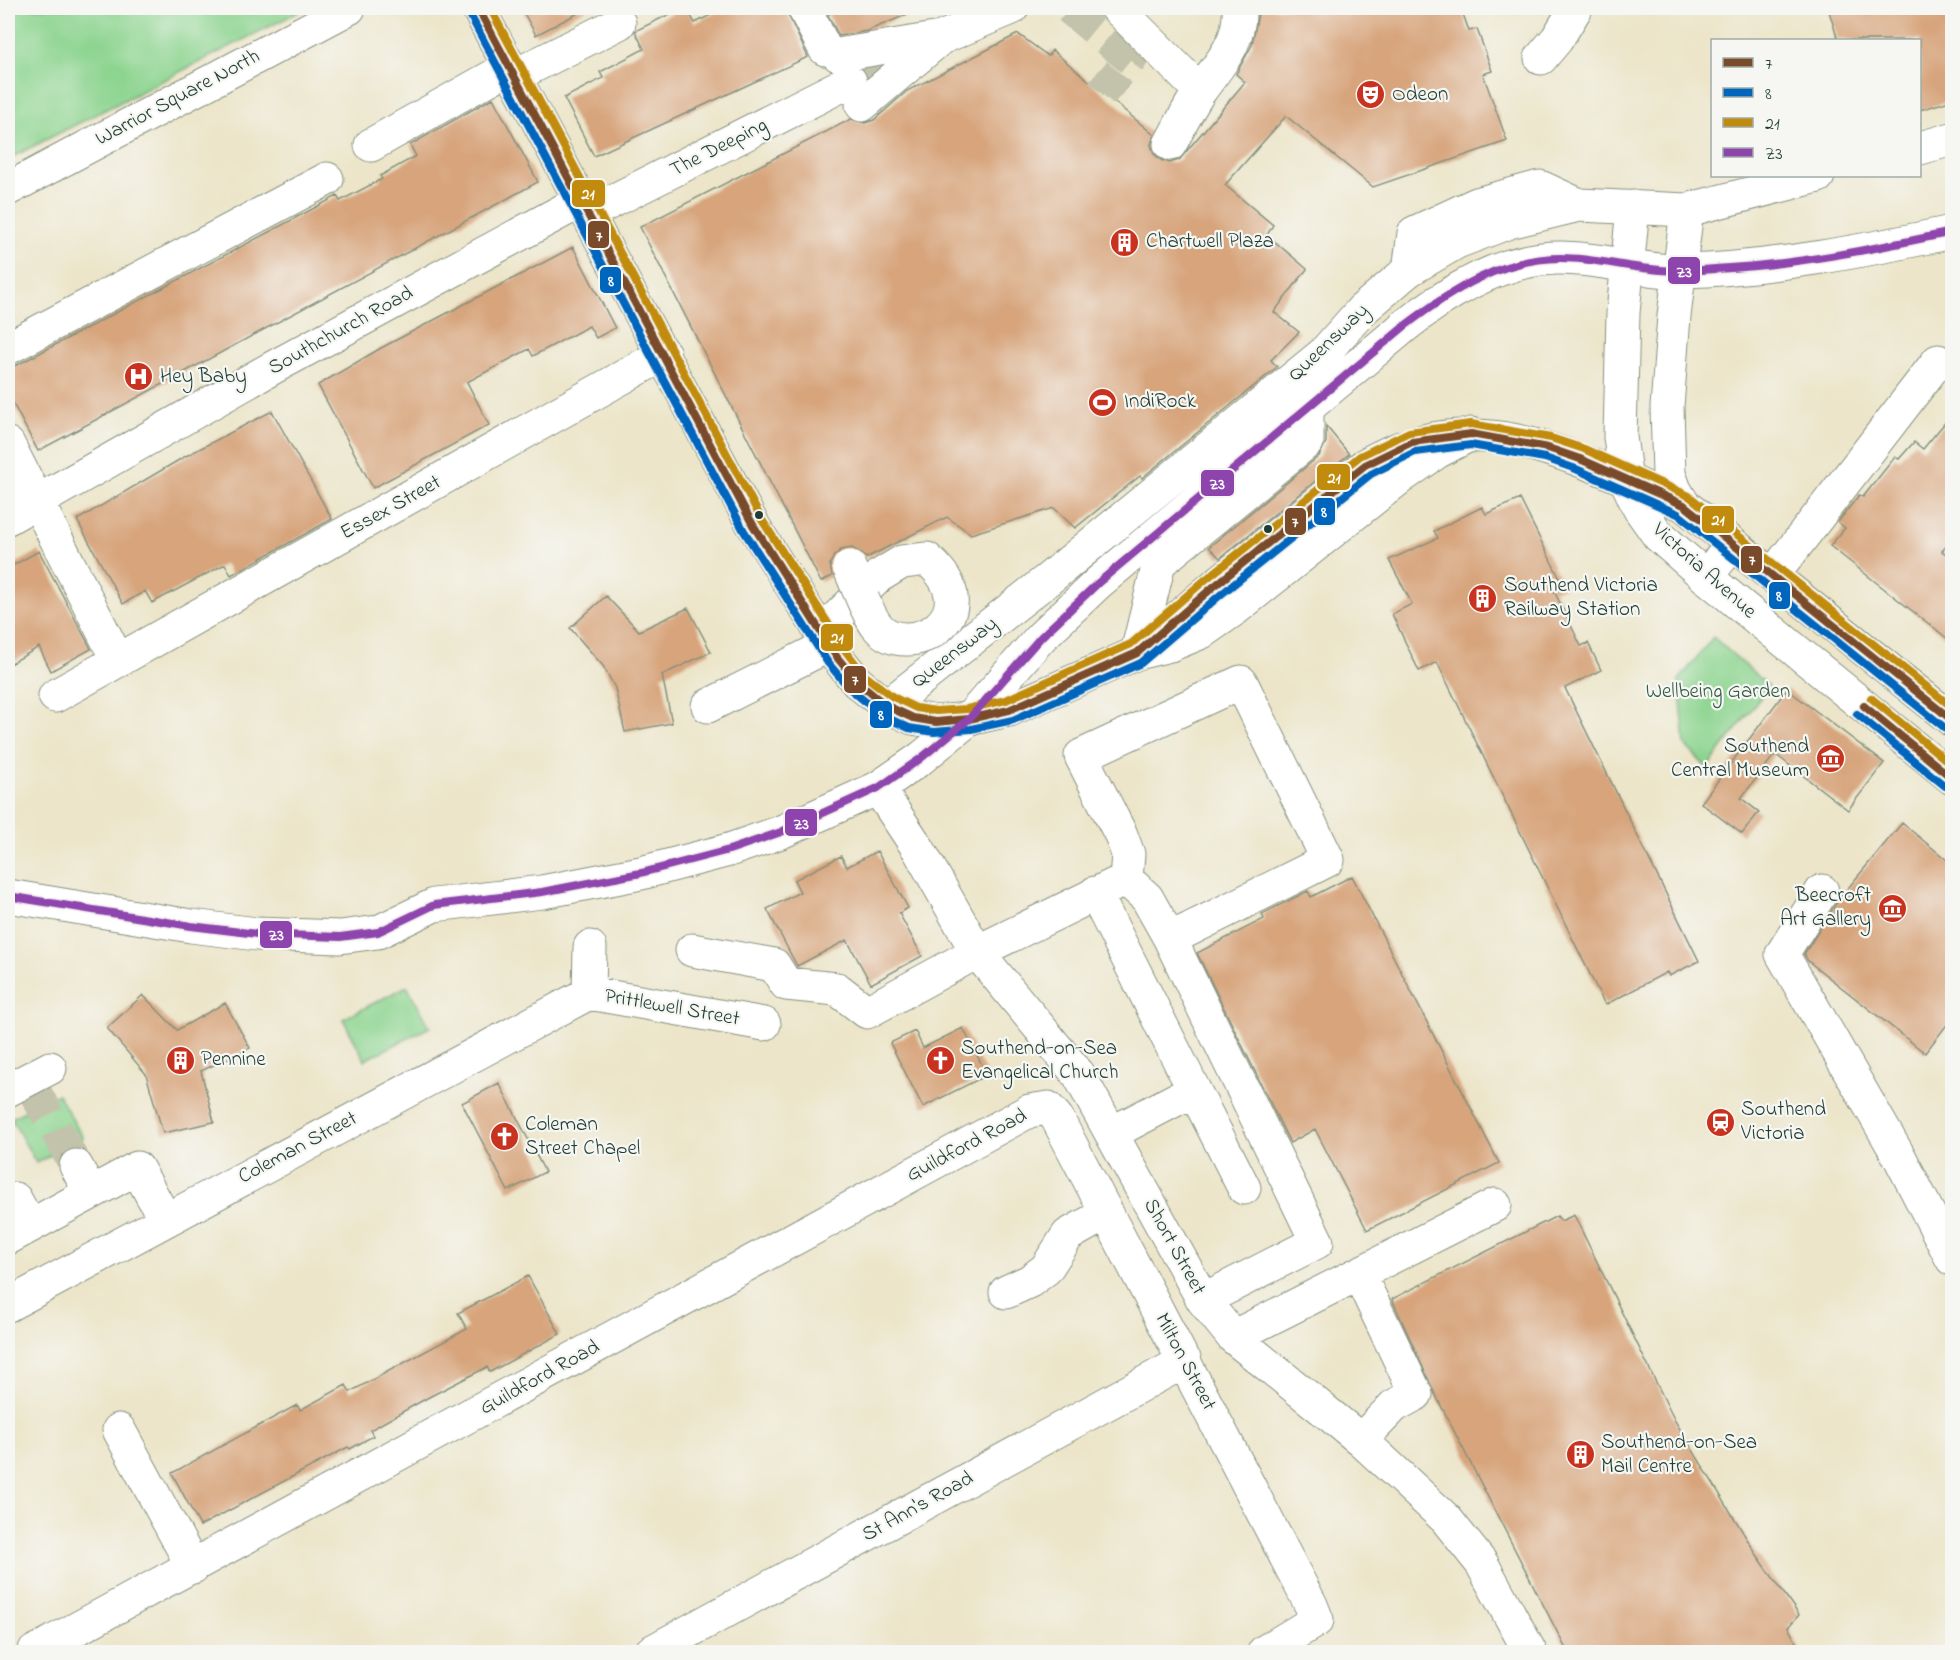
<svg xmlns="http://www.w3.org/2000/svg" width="1960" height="1660" font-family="'Indie Flower',sans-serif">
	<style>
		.green { fill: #8cd48f; stroke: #568862; stroke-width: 1.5 }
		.building { fill: #d7a47b }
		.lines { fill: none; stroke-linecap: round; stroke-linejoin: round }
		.minor-tunnel { stroke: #c3c3ab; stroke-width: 33; stroke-dasharray: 33 16; stroke-linecap: butt }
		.minor-casing { stroke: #86917e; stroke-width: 35 }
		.major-casing { stroke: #86917e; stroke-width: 35 }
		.highway-casing { stroke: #86917e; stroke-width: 35 }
		.minor { stroke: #fff; stroke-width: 33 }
		.major { stroke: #fff; stroke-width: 33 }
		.highway { stroke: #fff; stroke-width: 33 }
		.minor-bridge-casing { stroke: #86917e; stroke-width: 35; stroke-linecap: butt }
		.minor-bridge { stroke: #fff; stroke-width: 33 }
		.bus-1-casing { stroke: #f6f6f2; stroke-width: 12 }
		.bus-2-casing { stroke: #f6f6f2; stroke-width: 12 }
		.bus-3-casing { stroke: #f6f6f2; stroke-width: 12 }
		.bus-4-casing { stroke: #f6f6f2; stroke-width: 12 }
		.bus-1 { stroke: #7a4b2a; stroke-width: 8 }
		.bus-2 { stroke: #0065bd; stroke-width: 8 }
		.bus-3 { stroke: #c18c0d; stroke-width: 8 }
		.bus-4 { stroke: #8e44ad; stroke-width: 8 }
		.bus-dot { fill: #1f3d34; stroke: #f6f6f2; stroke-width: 2 }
		.labels { text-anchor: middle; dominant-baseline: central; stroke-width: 4.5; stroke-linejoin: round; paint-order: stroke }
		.poi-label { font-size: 21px; fill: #1f3d34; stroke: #f6f6f2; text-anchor: start }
		.street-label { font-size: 21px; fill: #1f3d34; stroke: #f6f6f2 }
		.park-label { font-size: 21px; fill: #355b46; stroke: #f6f6f2 }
		.line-badge { stroke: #f6f6f2; stroke-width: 2 }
		.badge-label { font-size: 16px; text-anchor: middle; font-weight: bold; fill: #fff }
	</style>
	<rect width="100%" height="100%" fill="#f6f6f2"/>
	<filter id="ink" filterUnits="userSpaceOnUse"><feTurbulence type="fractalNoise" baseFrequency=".0167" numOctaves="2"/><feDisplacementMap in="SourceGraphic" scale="12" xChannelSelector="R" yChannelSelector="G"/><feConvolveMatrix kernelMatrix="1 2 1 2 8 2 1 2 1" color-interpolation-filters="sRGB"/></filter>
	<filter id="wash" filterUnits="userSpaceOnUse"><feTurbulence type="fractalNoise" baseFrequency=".008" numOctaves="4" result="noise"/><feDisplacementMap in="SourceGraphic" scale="24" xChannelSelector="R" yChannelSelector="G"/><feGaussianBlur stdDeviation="1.35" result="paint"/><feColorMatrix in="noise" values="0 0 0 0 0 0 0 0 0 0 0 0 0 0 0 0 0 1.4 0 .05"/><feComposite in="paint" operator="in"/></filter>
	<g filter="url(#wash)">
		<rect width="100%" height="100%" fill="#ece5c9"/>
		<path class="green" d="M17 8H306L8 159V15Z
			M1713 637 1769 686 1707 768 1685 745 1679 680Z
			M407 986 430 1027 365 1060 343 1019Z
			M58 1094 83 1138 36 1163 11 1118Z"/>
		<g id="blocks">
			<path class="building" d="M521 8H588L536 35Z
				M682 8H686L695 23 724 8H785L808 57 594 156 564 98 603 78 600 72 644 49 635 31Z
				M836 8H923L867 31 839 36 828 15Z
				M1259 8H1461L1469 31 1477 29 1492 71 1483 74 1507 141 1373 187 1286 116 1225 185 1273 225 1267 235 1307 269 1274 312 1299 332 1271 360 1277 367 1142 478 1140 476 1075 528 1054 508 971 534 947 517 866 558 860 552 852 548 841 550 834 556 830 564 832 576 821 582 640 227 851 119 865 123 874 120 907 91 1018 34 1048 56 1052 50 1154 135 1151 145 1154 154 1161 160 1170 163 1179 160 1245 82 1236 74 1252 45Z
				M1828 8H1953V100L1920 110V40H1838Z
				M493 98 538 182 38 451 8 394V367L17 365 337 196 340 201 382 179 380 176 416 156 410 145Z
				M573 247 615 328 596 338 589 326 533 356 529 349 467 382 489 425 373 488 318 385 381 348Z
				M272 411 332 519 231 575 225 564 152 603 145 591 123 604 77 520 184 457Z
				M1953 413V538L1942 551 1953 559V643L1830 546 1845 528 1838 522 1859 495 1863 497 1895 457 1899 459 1914 442 1923 449Z
				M1326 426 1349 454 1220 558 1209 547 1319 456 1326 442Z
				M1520 499 1564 587 1554 591 1581 646 1588 643 1601 670 1565 688 1699 961 1669 976 1667 972 1605 1005 1437 662 1419 671 1392 614 1412 604 1389 560 1438 538 1434 531 1482 507 1486 514Z
				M39 551 91 649 51 671 39 647 8 665V568Z
				M606 596 639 631 688 608 711 652 662 675 672 723 625 732 615 688 603 666 570 628Z
				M1787 689 1884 763 1848 810 1775 754 1741 798 1759 812 1742 834 1701 803Z
				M1902 823 1953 865V1017L1925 1053 1808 961 1804 954 1839 899Z
				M877 851 908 908 899 913 922 956 871 984 847 940 797 966 767 909 800 892 794 880 841 856 847 867Z
				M1352 876 1499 1163 1367 1230 1315 1129 1290 1143 1197 953 1264 919 1262 914 1308 891 1311 897Z
				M143 995 177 1030 225 1003 250 1048 201 1071 214 1122 163 1133 146 1074 107 1028Z
				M963 1028 987 1075 923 1107 890 1043 915 1031 923 1048Z
				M499 1083 545 1172 508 1191 462 1103Z
				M1574 1215 1675 1421 1755 1552 1799 1615 1788 1627 1802 1653H1568L1435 1394 1392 1299 1557 1216 1561 1221Z
				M528 1276 560 1334 490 1372 487 1367 427 1398 370 1430 373 1436 350 1449 348 1447 200 1526 172 1473 297 1405 300 1410 346 1385 350 1392 467 1329 458 1313Z"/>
		</g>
	</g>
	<g filter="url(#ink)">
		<use href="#blocks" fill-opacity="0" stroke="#86917e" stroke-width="1.5"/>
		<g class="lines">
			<path class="minor-tunnel" d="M1069 8 1131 59 1101 93
				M850 81 921 49
				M32 1087 76 1166"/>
			<defs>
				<path id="minor" d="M478 8 753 525 836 656 857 682 887 706 913 718 936 722 969 719 1009 710 1137 653 1170 645 1202 632 1235 609 1397 480 1437 452 1471 434
					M804 8 825 49
					M1117 8 1200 91
					M838 55 941 38
					M1541 58 1557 39 1576 8
					M514 76 619 23
					M862 105 941 38 1012 8
					M1170 144C1180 126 1189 107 1200 91 1219 64 1241 43 1239 8
					M371 145 510 67
					M8 189 349 8
					M589 213 850 81
					M1409 270 1414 233 1477 204 1540 187 1579 205
					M8 348 327 179
					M8 444 118 661
					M8 518 274 367 581 201
					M1773 575 1938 361
					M1706 577 1732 544
					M822 632 879 576
					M1143 648 1212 588 1365 465C1476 398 1578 460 1684 505
					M1137 653 1159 563 1307 442V408
					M55 696 664 354
					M708 706 829 645
					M878 788 919 850 977 952 1079 1075 1203 1300 1233 1337 1361 1440 1446 1519 1482 1564 1530 1652
					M1126 879 1147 898 1170 939 1317 1242 1203 1300
					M1822 891 1782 954 1900 1158 1952 1259
					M1095 893 1194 1090
					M590 947 589 993 764 1024
					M692 950 774 965 786 984 837 989 867 1012 977 952 1126 879 1128 854 1121 835 1081 756 1241 682 1328 860 1170 939
					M8 1090 50 1068
					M1112 1133 1194 1090 1244 1188
					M76 1166 91 1193
					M15 1199 30 1226
					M8 1238 137 1168 165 1219
					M1359 1274 1416 1394 1394 1406 1361 1440
					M1006 1292 1030 1281 1046 1269 1068 1235 1107 1213
					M8 1305 589 993
					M1233 1337 1495 1205
					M119 1430 193 1567
					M34 1652 1029 1111 1048 1108 1057 1118 1311 1605 1317 1620 1264 1652
					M651 1652 1185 1361"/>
				<path id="major" d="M1920 148 1952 139
					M887 706 1051 577 1323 354 1362 310 1409 270 1457 242 1509 222 1579 205 1687 210 1818 176
					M8 896 191 926 257 934 340 937 378 932 434 905 542 892 641 873 729 850 781 832 878 788 920 759 969 719 1041 637 1098 583 1406 325C1449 291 1504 257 1561 258 1602 258 1642 272 1683 271 1774 268 1864 251 1952 232"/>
				<path id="highway" d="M1633 207 1623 313 1620 437 1626 480 1639 508 1658 535 1706 577 1952 778
					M1687 210 1674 316 1667 407 1669 474 1675 490 1684 505 1952 720"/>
			</defs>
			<use href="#minor" class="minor-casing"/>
			<use href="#major" class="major-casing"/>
			<use href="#highway" class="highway-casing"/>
			<use href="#minor" class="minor"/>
			<use href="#major" class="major"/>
			<use href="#highway" class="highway"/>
			<defs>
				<path id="minor-bridge" d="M849 567C857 584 866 612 877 626 907 663 993 615 927 559L902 562 879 576"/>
			</defs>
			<use href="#minor-bridge" class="minor-bridge-casing"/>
			<use href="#minor-bridge" class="minor-bridge"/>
			<defs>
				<path id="bus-1" d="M478 8 753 525 836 656 857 682 887 706 913 718 936 722 969 719 1009 710 1137 653 1212 588 1365 465 1412 442 1471 434 1548 448 1580 459 1684 505 1952 720
					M1864 706 1952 778"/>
				<path id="bus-2" d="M469 13 744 531 828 663 850 689 883 716 909 728 934 732 971 729 1013 720 1141 663 1219 596 1371 474 1415 452 1471 445 1545 458 1576 469 1678 514 1945 728
					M1857 714 1945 786"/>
				<path id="bus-3" d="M490 8 762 520 845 650 864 675 893 697 916 708 936 711 967 709 1006 700 1131 644 1205 580 1360 456 1409 432 1471 424 1551 438 1584 449 1689 496 1952 707
					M1871 698 1952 765"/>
				<path id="bus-4" d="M8 896 191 926 257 934 340 937 378 932 434 905 542 892 641 873 729 850 781 832 878 788 920 759 969 719 1041 637 1098 583 1406 325C1452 290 1502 258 1561 258 1592 258 1621 266 1651 269 1672 272 1693 271 1715 269 1795 265 1874 249 1952 232"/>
			</defs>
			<use href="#bus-1" class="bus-1-casing"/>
			<use href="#bus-2" class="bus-2-casing"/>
			<use href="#bus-3" class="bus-3-casing"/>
			<use href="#bus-4" class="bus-4-casing"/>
			<use href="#bus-1" class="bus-1"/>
			<use href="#bus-2" class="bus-2"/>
			<use href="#bus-3" class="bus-3"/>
			<use href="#bus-4" class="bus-4"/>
		</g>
	</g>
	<defs>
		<symbol id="theatre-disc" viewBox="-11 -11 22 22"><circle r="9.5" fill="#c8321e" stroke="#f6f6f2"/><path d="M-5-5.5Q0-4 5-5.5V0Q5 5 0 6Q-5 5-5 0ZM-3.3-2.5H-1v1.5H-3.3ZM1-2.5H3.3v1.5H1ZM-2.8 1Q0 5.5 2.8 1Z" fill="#fff"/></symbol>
		<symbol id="building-disc" viewBox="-11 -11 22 22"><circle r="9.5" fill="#c8321e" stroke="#f6f6f2"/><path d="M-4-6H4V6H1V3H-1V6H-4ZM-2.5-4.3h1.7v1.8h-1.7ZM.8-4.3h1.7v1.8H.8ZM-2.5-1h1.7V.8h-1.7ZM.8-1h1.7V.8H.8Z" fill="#fff"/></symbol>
		<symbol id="hospital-disc" viewBox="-11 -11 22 22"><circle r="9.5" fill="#c8321e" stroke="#f6f6f2"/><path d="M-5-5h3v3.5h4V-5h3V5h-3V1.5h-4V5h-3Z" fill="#fff"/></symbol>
		<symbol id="stadium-disc" viewBox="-11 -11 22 22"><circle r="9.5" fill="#c8321e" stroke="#f6f6f2"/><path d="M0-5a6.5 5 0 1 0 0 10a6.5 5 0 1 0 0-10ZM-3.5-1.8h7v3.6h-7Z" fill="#fff"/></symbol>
		<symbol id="museum-disc" viewBox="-11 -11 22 22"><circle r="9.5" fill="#c8321e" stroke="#f6f6f2"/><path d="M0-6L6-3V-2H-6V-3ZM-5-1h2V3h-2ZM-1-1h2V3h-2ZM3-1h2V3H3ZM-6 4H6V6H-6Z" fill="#fff"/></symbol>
		<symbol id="church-disc" viewBox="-11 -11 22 22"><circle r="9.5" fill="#c8321e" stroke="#f6f6f2"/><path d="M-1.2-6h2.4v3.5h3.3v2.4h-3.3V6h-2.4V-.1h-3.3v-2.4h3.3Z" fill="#fff"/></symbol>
		<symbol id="station-disc" viewBox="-11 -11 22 22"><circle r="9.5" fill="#c8321e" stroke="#f6f6f2"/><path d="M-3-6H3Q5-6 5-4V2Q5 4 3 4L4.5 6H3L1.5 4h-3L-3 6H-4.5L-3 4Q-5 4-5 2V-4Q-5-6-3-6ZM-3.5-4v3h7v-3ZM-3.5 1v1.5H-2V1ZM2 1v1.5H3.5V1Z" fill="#fff"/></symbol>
	</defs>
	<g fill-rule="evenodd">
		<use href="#theatre-disc" x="1354" y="78" width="33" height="33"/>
		<use href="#building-disc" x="1108" y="226" width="33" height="33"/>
		<use href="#hospital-disc" x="122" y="360" width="33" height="33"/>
		<use href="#stadium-disc" x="1086" y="386" width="33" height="33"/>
		<use href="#building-disc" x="1466" y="582" width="33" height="33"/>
		<use href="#museum-disc" x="1814" y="742" width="33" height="33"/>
		<use href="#museum-disc" x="1876" y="892" width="33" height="33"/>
		<use href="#building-disc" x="164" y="1044" width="33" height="33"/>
		<use href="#church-disc" x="924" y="1044" width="33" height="33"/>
		<use href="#station-disc" x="1704" y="1106" width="33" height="33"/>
		<use href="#church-disc" x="488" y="1120" width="33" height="33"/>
		<use href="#building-disc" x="1564" y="1438" width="33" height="33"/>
	</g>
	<g class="bus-dot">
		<circle cx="759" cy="515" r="5"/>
		<circle cx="1268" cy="529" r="5"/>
	</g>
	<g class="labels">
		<g class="poi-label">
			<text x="1392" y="95">Odeon</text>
			<text x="1146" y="242">Chartwell Plaza</text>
			<text x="160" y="377">Hey Baby</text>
			<text x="1124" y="402">IndiRock</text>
			<text x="1504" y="586">Southend Victoria<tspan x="1504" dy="24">Railway Station</tspan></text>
			<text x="1809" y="747" text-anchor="end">Southend<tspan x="1809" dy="24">Central Museum</tspan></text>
			<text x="1871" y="896" text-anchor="end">Beecroft<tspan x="1871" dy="24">Art Gallery</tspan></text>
			<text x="961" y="1049">Southend-on-Sea<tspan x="961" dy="24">Evangelical Church</tspan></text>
			<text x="201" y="1060">Pennine</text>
			<text x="1741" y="1110">Southend<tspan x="1741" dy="24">Victoria</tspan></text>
			<text x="525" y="1125">Coleman<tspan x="525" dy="24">Street Chapel</tspan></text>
			<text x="1601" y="1443">Southend-on-Sea<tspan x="1601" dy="24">Mail Centre</tspan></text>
		</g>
		<g class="street-label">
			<text transform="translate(178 98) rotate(-28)">Warrior Square North</text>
			<text transform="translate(719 148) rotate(-27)">The Deeping</text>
			<text transform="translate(341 331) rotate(-29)">Southchurch Road</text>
			<text transform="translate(1329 343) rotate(-44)">Queensway</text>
			<text transform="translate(391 508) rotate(-29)">Essex Street</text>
			<text transform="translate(1704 571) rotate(42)">Victoria Avenue</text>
			<text transform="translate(955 653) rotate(-38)">Queensway</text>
			<text transform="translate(672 1008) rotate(10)">Prittlewell Street</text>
			<text transform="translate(967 1146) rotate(-28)">Guildford Road</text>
			<text transform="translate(298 1148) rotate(-28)">Coleman Street</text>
			<text transform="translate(1174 1247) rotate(61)">Short Street</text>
			<text transform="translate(1185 1362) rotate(62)">Milton Street</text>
			<text transform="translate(540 1378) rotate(-29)">Guildford Road</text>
			<text transform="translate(918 1507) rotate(-29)">St Ann's Road</text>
		</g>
		<g class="park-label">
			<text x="1718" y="692">Wellbeing Garden</text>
		</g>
	</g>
	<g class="line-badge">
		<rect x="571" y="179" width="35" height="29" rx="6" fill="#c18c0d"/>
		<rect x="587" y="220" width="23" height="29" rx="6" fill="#7a4b2a"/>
		<rect x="1667" y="256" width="34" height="29" rx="6" fill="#8e44ad"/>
		<rect x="599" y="266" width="23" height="28" rx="6" fill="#0065bd"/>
		<rect x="1316" y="463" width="35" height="28" rx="6" fill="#c18c0d"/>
		<rect x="1200" y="469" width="35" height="28" rx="6" fill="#8e44ad"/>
		<rect x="1313" y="497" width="23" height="29" rx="6" fill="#0065bd"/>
		<rect x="1701" y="505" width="34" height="29" rx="6" fill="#c18c0d"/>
		<rect x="1284" y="507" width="23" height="29" rx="6" fill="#7a4b2a"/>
		<rect x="1740" y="545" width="23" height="29" rx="6" fill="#7a4b2a"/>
		<rect x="1768" y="581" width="23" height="29" rx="6" fill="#0065bd"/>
		<rect x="820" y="623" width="34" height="29" rx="6" fill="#c18c0d"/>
		<rect x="843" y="665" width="24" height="29" rx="6" fill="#7a4b2a"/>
		<rect x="869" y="700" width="24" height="29" rx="6" fill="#0065bd"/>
		<rect x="784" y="808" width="34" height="29" rx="6" fill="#8e44ad"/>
		<rect x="259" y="920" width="34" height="29" rx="6" fill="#8e44ad"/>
	</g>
	<g class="badge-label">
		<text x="588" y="199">21</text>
		<text x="599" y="241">7</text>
		<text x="1684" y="277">Z3</text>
		<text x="611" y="286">8</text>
		<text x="1334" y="483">21</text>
		<text x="1217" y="489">Z3</text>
		<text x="1324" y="517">8</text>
		<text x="1718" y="525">21</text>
		<text x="1295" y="527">7</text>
		<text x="1752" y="565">7</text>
		<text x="1779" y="601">8</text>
		<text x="837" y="643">21</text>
		<text x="855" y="685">7</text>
		<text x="881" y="720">8</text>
		<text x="801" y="829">Z3</text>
		<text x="276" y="940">Z3</text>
	</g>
	<rect width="1960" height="1660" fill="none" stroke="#f6f6f2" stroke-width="30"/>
	<rect x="1711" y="39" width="210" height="138" fill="#f6f6f2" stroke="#a0aca6" stroke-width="1.5"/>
	<rect x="1723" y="58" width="30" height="9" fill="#7a4b2a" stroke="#a0aca6" stroke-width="1.5"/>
	<text x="1765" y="69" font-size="18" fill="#1f3d34">7</text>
	<rect x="1723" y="88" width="30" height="9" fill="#0065bd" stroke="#a0aca6" stroke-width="1.5"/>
	<text x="1765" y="99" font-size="18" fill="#1f3d34">8</text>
	<rect x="1723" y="118" width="30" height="9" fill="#c18c0d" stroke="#a0aca6" stroke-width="1.5"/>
	<text x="1765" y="129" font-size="18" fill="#1f3d34">21</text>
	<rect x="1723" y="148" width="30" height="9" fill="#8e44ad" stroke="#a0aca6" stroke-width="1.5"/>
	<text x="1765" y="159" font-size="18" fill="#1f3d34">Z3</text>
</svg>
